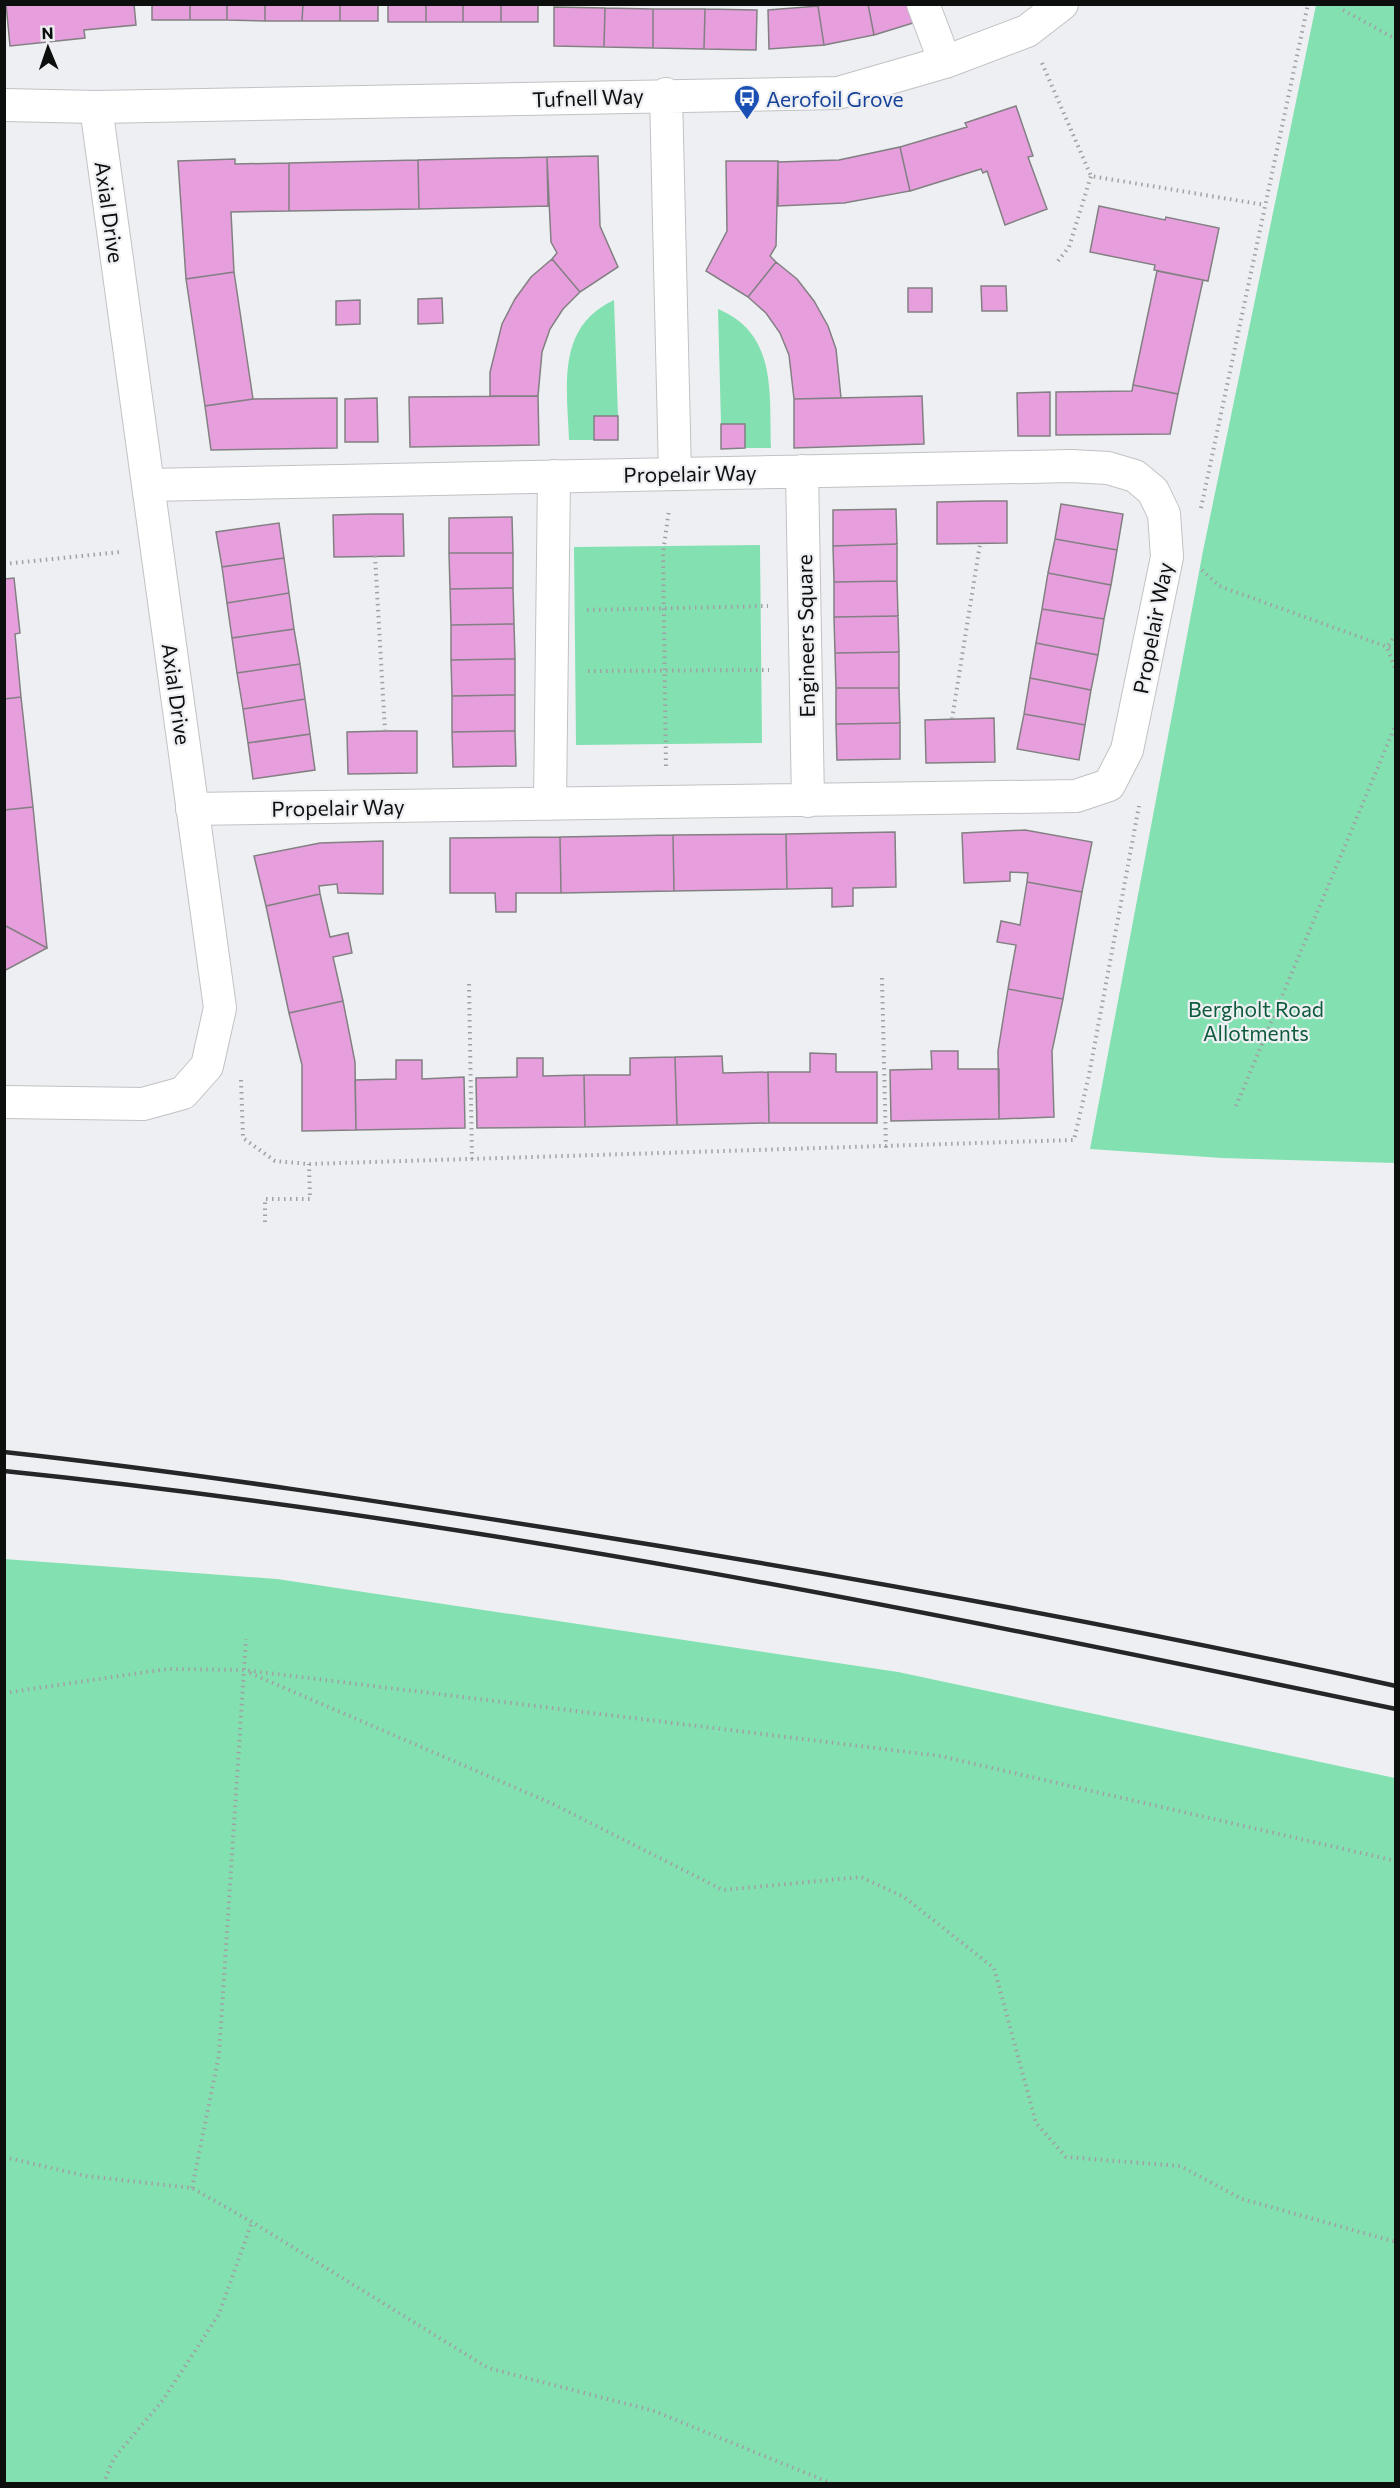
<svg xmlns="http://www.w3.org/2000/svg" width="1400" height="2488" font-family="Commissioner,sans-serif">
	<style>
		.green { fill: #83e1b1 }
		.building { fill: #e79edd; stroke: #828082; stroke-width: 1.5 }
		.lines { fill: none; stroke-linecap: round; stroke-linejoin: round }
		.street-casing { stroke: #c1c2c4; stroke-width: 34 }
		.path { stroke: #a0a1a3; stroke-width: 4; stroke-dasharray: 1.5 4.5; stroke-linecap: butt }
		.street { stroke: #fff; stroke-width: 32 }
		.rail { stroke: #252627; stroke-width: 4.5 }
		.labels { text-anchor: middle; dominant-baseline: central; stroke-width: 4.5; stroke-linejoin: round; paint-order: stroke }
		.street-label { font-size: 21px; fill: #0d0e0e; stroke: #eeeff2 }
		.transit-label { font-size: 21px; fill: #164399; stroke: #eeeff2; text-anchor: start }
		.park-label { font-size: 21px; fill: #0d5b3c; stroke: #eeeff2 }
	</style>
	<rect width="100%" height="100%" fill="#eeeff2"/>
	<path class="green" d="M1316 5H1395V1163L1222 1158 1090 1149 1203 551Z
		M614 300 618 416H594V440H569C567 386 556 327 614 300Z
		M718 309C778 334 769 394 771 448H745V424H721Z
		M760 545 762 743 576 745 574 547Z
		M4 1559 277 1579 898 1672 1395 1778V2483H5Z"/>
	<path class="building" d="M6 4H134L136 25 84 30 85 38 10 46Z
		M152 4H190V20H152Z
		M190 4H227V20H190Z
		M227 4H265V21L227 20Z
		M265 4H303L302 21H265Z
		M303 4H340V21H302Z
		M340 4H378V21H340Z
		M388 4H426V22H388Z
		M426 4H463V22H426Z
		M463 4H501V22H463Z
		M501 4H538V22H501Z
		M825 4H868L874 35 824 45 818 6Z
		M868 4H921L926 19 874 35Z
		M818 6 824 45 769 49 768 10Z
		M554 7 605 8 604 47 554 46Z
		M605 8 653 9V48L604 47Z
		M653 9H705L704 49 653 48Z
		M705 9 757 10 756 50 704 49Z
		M1016 106 1033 156 1028 157 1047 209 1005 225 987 171 983 173 981 169 910 191 900 147 967 127 965 123Z
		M900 147 910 191 844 203 778 206V162L839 160Z
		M598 156 600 226 618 267 580 292 552 259 557 253 551 242 547 157Z
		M547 157 548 206 419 209 418 160Z
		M235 159V164L289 163V211L231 212 234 272 186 279 178 161Z
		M418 160 419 209 289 211V163Z
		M726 161H778L776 246 770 256 776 262 748 297 706 271 727 231Z
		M1099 206 1165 220 1166 217 1219 228 1208 281 1154 270 1155 265 1090 252Z
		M552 259 580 292 563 309 550 329 542 352 538 396H490V372L502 324 515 299 531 277Z
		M776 262 797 279 814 301 828 326 836 349 841 398 794 399 789 355 780 333 766 313 748 297Z
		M1157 271 1203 280 1178 394 1133 385Z
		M234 272 253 399 205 406 186 279Z
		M981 286H1006L1007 311H982Z
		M908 288H932V312H908Z
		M442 298 443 323 418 324V299Z
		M360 300V324L336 325V301Z
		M1133 385 1178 394 1170 434 1056 435V392L1132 391Z
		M1050 392V436H1018L1017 393Z
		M538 396 539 445 410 447 409 397Z
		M922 396 924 444 794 448V399Z
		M337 398V448L211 450 205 406 253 399Z
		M377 398 378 442H345V399Z
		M594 416H618V440H594Z
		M721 424H745V448L721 449Z
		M983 501H1007V543L937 544V502Z
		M1061 504 1123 514 1117 550 1055 539Z
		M896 509 897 544 833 546V510Z
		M373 514H403L404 556 334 557 333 515Z
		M512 517 513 553H449V518Z
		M279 523 284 558 222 567 216 532Z
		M1055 539 1117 550 1111 585 1048 573Z
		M897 544V581L834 582 833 546Z
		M449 553H513V588L450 589Z
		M284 558 289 593 227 603 222 567Z
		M1048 573 1111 585 1104 619 1042 609Z
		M14 578 20 633 15 634 21 697 4 699V579Z
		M897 581 898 616 834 617V582Z
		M513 588 514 624 451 625 450 589Z
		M289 593 294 629 232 638 227 603Z
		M1042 609 1104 619 1098 655 1036 643Z
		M898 616 899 652 835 653 834 617Z
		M514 624 515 659 451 660V625Z
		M294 629 300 664 237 673 232 638Z
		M1036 643 1098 655 1091 690 1030 678Z
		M899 652V688H836L835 653Z
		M515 659V695L452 696 451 660Z
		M300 664 305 699 243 709 237 673Z
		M1030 678 1091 690 1085 725 1024 714Z
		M836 688H899L900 723 836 724Z
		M515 695V731L452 732V696Z
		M21 697 33 807 4 810V699Z
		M305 699 310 734 248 743 243 709Z
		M1024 714 1085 725 1079 760 1017 749Z
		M994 718 995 762 926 763 925 720Z
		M900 723V759L837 760 836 724Z
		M385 731H417V773L348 774 347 732Z
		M515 731 516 766 453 767 452 732Z
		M310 734 315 770 253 779 248 743Z
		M33 807 47 948 4 925V810Z
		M1025 830 1092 842 1082 892 1027 882 1028 873 1010 872V881L964 883 962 833Z
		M895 832 896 887 853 888V906L832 907V888L787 889 786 834Z
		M786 834 787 889 674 891 673 835Z
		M673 835 674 891 561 893 560 837Z
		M560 837 561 893H516V912H496L495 893H450V838Z
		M383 841V894L338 893 337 884 319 886 320 894 266 906 254 856 320 843Z
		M1027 882 1082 892 1063 999 1008 989 1016 945 997 942 1001 921 1020 925Z
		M320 894 330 937 348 933 352 953 333 957 343 1001 289 1013 266 906Z
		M4 925 47 948 4 971Z
		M1008 989 1063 999 1052 1051 1054 1117 999 1119 998 1051Z
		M343 1001 355 1062 356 1130 302 1131V1065L289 1013Z
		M931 1051H958V1069H999V1119L891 1121 890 1070 932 1069Z
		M810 1053 836 1054V1072H877V1123H769L768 1072H810Z
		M722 1056 723 1073 768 1072 769 1123 677 1125 675 1057Z
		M675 1057 677 1125 585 1127 584 1075H630V1058Z
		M517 1058H543V1076L584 1075 585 1127 477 1128 476 1078 517 1077Z
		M396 1060H422V1079L464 1077 465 1128 356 1130 355 1080 396 1079Z"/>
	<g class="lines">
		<defs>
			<path id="street" d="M923 4 945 62
				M666 94 675 474
				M4 105 96 107 838 93 945 62 1027 31 1062 4
				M802 471 808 801
				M148 485 1071 466 1108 468 1135 476 1153 491 1164 514 1167 557 1127 750 1109 785 1076 796 192 809
				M550 804 554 476
				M4 1102 143 1104 183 1093 207 1066 220 1008 96 107"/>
		</defs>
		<use href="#street" class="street-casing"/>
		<path class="path" d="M1343 10 1396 39
			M1042 63 1091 176 1265 205
			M1058 261 1069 247 1091 176
			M1201 508 1308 4
			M375 556 385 731
			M4 564 120 552
			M1202 570 1219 586 1396 650
			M587 610 768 606
			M1396 634 1387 647 1396 671
			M588 671 769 670
			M952 719 980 544
			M666 766 663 553 669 510
			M882 978 886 1148
			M469 984 472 1159
			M241 1080 243 1138 275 1161 309 1164 1074 1140 1089 1075 1139 806
			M1236 1106 1396 724
			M265 1222V1199H310L309 1164
			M250 1673 553 1804 723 1890 861 1877 904 1897 994 1968 1036 2123 1066 2157 1180 2166 1242 2199 1396 2242
			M4 1693 167 1669 244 1670 940 1756 1396 1861
			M4 2157 86 2176 192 2188 252 2222 488 2368 654 2411 833 2484
			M192 2188 219 2055 246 1639
			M103 2484 114 2458 163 2400 219 2314 252 2222"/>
		<use href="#street" class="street"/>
		<path class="rail" d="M4 1452C195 1473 384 1502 573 1532 849 1576 1123 1626 1396 1686
			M4 1471C473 1519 935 1612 1396 1709"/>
	</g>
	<defs>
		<symbol id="bus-pin" viewBox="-11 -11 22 30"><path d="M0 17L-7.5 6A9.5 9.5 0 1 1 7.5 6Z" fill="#1a4fb4" stroke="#eeeff2"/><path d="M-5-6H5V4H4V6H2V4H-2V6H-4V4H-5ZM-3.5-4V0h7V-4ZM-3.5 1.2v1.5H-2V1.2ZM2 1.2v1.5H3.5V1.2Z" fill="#fff"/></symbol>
	</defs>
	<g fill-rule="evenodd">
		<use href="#bus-pin" x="732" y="83" width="30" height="40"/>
	</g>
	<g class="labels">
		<g class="street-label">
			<text transform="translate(588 97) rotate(-2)">Tufnell Way</text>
			<text transform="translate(110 212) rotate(82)">Axial Drive</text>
			<text transform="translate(690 473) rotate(-1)">Propelair Way</text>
			<text transform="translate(1152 628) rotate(-79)">Propelair Way</text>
			<text transform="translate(805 636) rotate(-91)">Engineers Square</text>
			<text transform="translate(177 694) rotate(82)">Axial Drive</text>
			<text transform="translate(338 807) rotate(-1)">Propelair Way</text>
		</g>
		<g class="transit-label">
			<text x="766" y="98">Aerofoil Grove</text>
		</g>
		<g class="park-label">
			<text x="1256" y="1008">Bergholt Road<tspan x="1256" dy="24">Allotments</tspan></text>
		</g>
	</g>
	<rect width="1400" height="2488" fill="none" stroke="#0d0e0e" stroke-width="12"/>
	<g transform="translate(48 48) rotate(358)" stroke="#eeeff2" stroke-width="4.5" paint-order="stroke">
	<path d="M0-4.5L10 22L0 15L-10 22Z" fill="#0d0e0e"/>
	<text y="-9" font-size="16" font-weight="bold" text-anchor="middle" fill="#0d0e0e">N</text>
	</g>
</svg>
